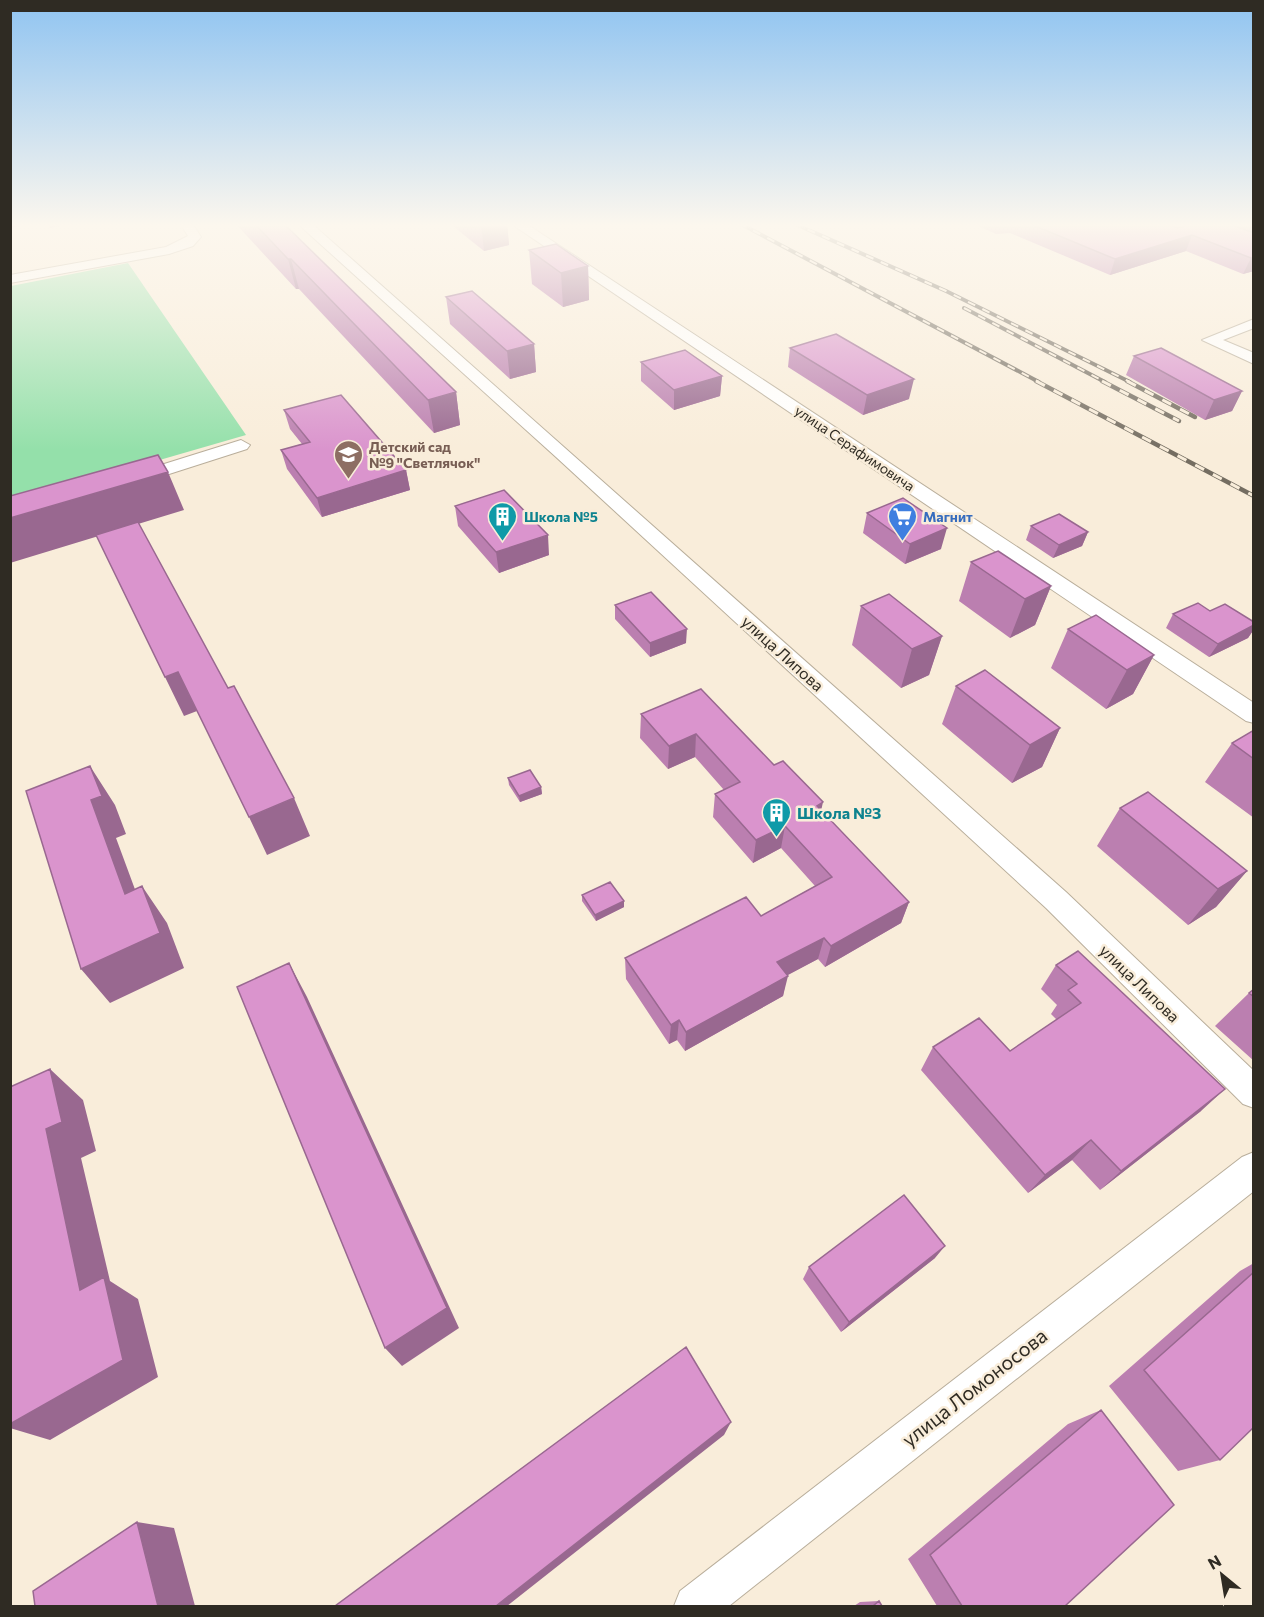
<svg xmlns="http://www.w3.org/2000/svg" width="1264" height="1617" font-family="Commissioner,sans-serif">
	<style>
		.green { fill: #94e0aa }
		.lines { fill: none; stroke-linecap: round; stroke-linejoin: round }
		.minor-casing { stroke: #b9ae9b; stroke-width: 2 }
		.minor { fill: #fff; fill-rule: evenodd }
		.rail-far1-casing { stroke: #746d61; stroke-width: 4 }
		.rail-casing { stroke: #746d61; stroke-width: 4.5 }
		.rail-far1 { stroke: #f9edda; stroke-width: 2; stroke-dasharray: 8; stroke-linecap: butt }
		.rail { stroke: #f9edda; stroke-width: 3; stroke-dasharray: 10; stroke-linecap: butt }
		.wall { fill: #bb7fb0 }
		.shaded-wall { fill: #996890 }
		.building { fill: #da94cd; stroke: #996890; stroke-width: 1.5 }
		.labels { text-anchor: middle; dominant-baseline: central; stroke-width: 5; stroke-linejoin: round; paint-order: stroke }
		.far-education-label { font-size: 14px; font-weight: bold; fill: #785e54; stroke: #f9edda; text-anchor: start }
		.far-street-label { font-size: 14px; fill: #2f2b23; stroke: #f9edda }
		.far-culture-label { font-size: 14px; font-weight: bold; fill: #0d838f; stroke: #f9edda; text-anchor: start }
		.far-shop-label { font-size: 14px; font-weight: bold; fill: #366cbe; stroke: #f9edda; text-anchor: start }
		.street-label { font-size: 16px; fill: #2f2b23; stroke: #f9edda }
		.culture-label { font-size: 16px; font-weight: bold; fill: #0d838f; stroke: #f9edda; text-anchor: start }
		.near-street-label { font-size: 20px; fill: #2f2b23; stroke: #f9edda }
	</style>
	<rect width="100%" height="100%" fill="#f9edda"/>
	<path class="green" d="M128 263 246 435 11 503V286Z"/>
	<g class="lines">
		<defs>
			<path id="minor" d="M180 223H192L201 237 193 246 169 254 10 283V275L166 247 188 236Z
				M297 223H311L1066 892 1254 1071V1108L1243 1104 1046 908 556 457Z
				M510 223H525L1254 703V723L1246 721Z
				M1254 319V328L1223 340 1254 353V364L1202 340Z
				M241 440 250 445 247 449 141 483 135 484 126 479 129 475Z
				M1254 1152V1191L729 1606H674L680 1591 1242 1157Z"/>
		</defs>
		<use href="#minor" class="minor-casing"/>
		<use href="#minor" class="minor"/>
		<defs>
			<path id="rail-far1" d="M739 223 1039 382
				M793 223 946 291 1130 382
				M964 308 1105 382"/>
			<path id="rail" d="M1036 381 1254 496
				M1102 381 1179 421
				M1127 381 1195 417"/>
		</defs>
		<use href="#rail-far1" class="rail-far1-casing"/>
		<use href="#rail" class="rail-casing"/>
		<use href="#rail-far1" class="rail-far1"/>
		<use href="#rail" class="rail"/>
	</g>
	<path class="wall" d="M235 223H283L456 392 460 425 434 433 299 289H296Z
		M449 223H507L509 245 484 251Z
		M972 223H1165L1178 228 1195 223H1254V271L1243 274 1186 251 1110 275 1010 233 996 234Z
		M529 250 588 266 589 300 563 307 532 284Z
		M446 297 534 344 536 372 510 379 450 324Z
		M790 348 909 399 863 415 788 367Z
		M1134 356 1242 391 1232 411 1205 420 1126 375Z
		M641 362 722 376 720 396 674 410 641 381Z
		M284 410 406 470 410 490 322 517 287 469 281 450 302 444 290 429Z
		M455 506 549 555 499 573 458 526Z
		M867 513 941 549 905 564 863 533Z
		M1031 526 1088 532 1082 546 1053 558 1026 540Z
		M971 562 1051 586 1035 625 1010 638 959 601Z
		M615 605 686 643 650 657 615 619Z
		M861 606 942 636 929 675 901 688 852 645Z
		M1210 611 1254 622V629L1248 638 1209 657 1166 628 1173 614Z
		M1068 629 1154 655 1133 694 1106 709 1051 668Z
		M956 686 1060 728 1042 767 1012 783 942 724Z
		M701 689 774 765 821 810 909 902 901 923 825 967 818 959 787 975 783 996 685 1051 677 1040 669 1044 626 979 625 958 761 916 815 886 781 848 753 863 713 817 715 794 724 790 695 757 668 769 640 738 641 714Z
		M1254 730V818L1205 782 1232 743Z
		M508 778 541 787 542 794 520 802 509 785Z
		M1120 808 1247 871 1216 907 1188 925 1097 846Z
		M582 895 624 901V907L596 921 582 901Z
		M1078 951 1201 1111 1100 1190 1072 1160 1028 1193 921 1070 933 1047 1010 1051 1057 1020 1051 1014 1057 1005 1041 989 1056 965Z
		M1254 989V1061L1215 1026 1249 993Z
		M935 1258 841 1332 803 1279 809 1267Z
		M1254 1263V1427L1220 1460 1178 1471 1109 1386 1240 1271Z
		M1101 1410 1065 1606H937L908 1559 1068 1424Z
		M879 1601 882 1606H854L860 1602Z"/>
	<path class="shaded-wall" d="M10 223H36L10 228Z
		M48 223H73L50 228Z
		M481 223H507L509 245 484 251Z
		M1192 235 1186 251 1110 275 1115 259Z
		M1251 258H1254V271L1243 274Z
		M288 259H291L299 289H296Z
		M588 266 589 300 563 307 561 273Z
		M534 344 536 372 510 379 507 351Z
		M722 376 720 396 674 410V390Z
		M914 379 909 399 863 415 867 395Z
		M1242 391 1232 411 1205 420 1214 400Z
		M456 392 460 425 434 433 428 400Z
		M406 470 410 490 322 517 317 498Z
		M168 472 184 510 10 563V518Z
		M947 528 941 549 905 564 910 544Z
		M1088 532 1082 546 1053 558 1059 545Z
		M548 535 549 555 499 573 496 552Z
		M1051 586 1035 625 1010 638 1025 599Z
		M1254 625V629L1248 638 1209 657 1218 644Z
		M687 629 686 643 650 657V643Z
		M942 636 929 675 901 688 912 649Z
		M1154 655 1133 694 1106 709 1127 670Z
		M178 672 197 711 184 716 165 677Z
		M1060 728 1042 767 1012 783 1030 745Z
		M696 734 695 757 668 769 669 746Z
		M90 766 115 805 126 834 116 838 150 930 125 894 91 800Z
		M541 787 542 794 520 802 519 796Z
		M294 798 310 836 267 855 249 817Z
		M823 802 818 825 817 806Z
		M785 826 781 848 753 863 756 840Z
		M1247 871 1216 907 1188 925 1218 889Z
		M142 886 167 923 184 968 110 1003 81 969Z
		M624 901V907L596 921 595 915Z
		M909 902 901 923 825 967 831 946Z
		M824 938 818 959 773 983 777 962Z
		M289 963 307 997 459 1328 402 1366 385 1348Z
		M788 976 783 996 685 1051 686 1032Z
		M679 1020 677 1040 669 1044 671 1025Z
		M50 1069 83 1100 96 1151 81 1158 110 1281 138 1299 158 1377 50 1440 10 1428V1424L46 1129Z
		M1225 1089 1201 1111 1100 1190 1121 1171Z
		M1091 1140 1072 1160 1028 1193 1045 1175Z
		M945 1246 935 1258 841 1332 849 1322Z
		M731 1422 724 1435 507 1606H496Z
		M137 1522 174 1528 195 1606H158Z"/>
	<path class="building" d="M254 223H283L456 392 428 400 291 259H288Z
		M1028 223H1165L1178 228 1195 223H1227L1254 233V258H1251L1192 235 1115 259Z
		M556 244 588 266 561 273 529 250Z
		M472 291 534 344 507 351 446 297Z
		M836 334 914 379 867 395 790 348Z
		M1161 348 1242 391 1214 400 1134 356Z
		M685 350 722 376 674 390 641 362Z
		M341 395 406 470 317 498 281 450 310 442 284 410Z
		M158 455 168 472 10 518V496Z
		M504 490 548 535 496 552 455 506Z
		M903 498 947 528 910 544 867 513Z
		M1059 514 1088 532 1059 545 1031 526Z
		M138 522 228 688 234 686 294 798 249 817 178 672 165 677 96 535Z
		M998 551 1051 586 1025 599 971 562Z
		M651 592 687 629 650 643 615 605Z
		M889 594 942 636 912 649 861 606Z
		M1198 603 1210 611 1225 604 1254 622V625L1218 644 1173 614Z
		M1096 615 1154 655 1127 670 1068 629Z
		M985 670 1060 728 1030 745 956 686Z
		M701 689 774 765 783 761 823 802 817 806 909 902 831 946 824 938 777 962 788 976 686 1032 679 1020 671 1025 625 958 746 897 761 916 832 877 785 826 756 840 715 794 740 782 696 734 669 746 641 714Z
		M1254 730V759L1232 743Z
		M90 766 102 796 91 800 125 894 142 886 160 933 81 969 26 791Z
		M530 770 541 787 519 796 508 778Z
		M1148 792 1247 871 1218 889 1120 808Z
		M610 882 624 901 595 915 582 895Z
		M1078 951 1225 1089 1121 1171 1091 1140 1045 1175 933 1047 979 1018 1010 1051 1081 1003 1068 990 1077 984 1056 965Z
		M289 963 447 1308 385 1348 237 987Z
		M1254 989V997L1249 993Z
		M50 1069 62 1122 46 1129 80 1290 104 1277 123 1360 10 1424V1087Z
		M904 1195 945 1246 849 1322 809 1267Z
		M1254 1272V1427L1220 1460 1144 1370Z
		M686 1347 731 1422 496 1606H335Z
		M1101 1410 1174 1505 1065 1606H962L930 1555Z
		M137 1522 158 1606H35L33 1591Z
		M879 1601 882 1606H873Z"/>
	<linearGradient id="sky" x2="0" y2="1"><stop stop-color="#90c4f1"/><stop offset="0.5" stop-color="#fcf7ee"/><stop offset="1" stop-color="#fcf7ee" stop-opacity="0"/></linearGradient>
	<rect width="1264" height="450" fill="url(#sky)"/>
	<defs>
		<symbol id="school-pin" viewBox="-11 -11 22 30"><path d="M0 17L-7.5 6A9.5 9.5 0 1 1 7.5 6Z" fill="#8d6e63" stroke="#f9edda"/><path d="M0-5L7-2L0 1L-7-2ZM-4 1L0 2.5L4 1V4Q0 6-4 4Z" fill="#fff"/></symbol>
		<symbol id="building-pin" viewBox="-11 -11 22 30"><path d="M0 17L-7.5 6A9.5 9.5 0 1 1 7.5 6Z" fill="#0f9aa8" stroke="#f9edda"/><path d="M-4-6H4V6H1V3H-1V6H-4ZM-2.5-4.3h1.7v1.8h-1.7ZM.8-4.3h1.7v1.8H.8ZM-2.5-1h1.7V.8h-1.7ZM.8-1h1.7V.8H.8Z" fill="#fff"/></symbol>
		<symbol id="supermarket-pin" viewBox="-11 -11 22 30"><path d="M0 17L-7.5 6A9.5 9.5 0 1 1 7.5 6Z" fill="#3f7fe0" stroke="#f9edda"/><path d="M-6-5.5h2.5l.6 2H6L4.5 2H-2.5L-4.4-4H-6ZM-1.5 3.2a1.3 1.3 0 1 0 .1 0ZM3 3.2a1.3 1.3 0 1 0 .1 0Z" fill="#fff"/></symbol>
	</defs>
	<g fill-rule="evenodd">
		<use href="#school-pin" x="332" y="438" width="33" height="45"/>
		<use href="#building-pin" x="486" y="500" width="33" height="45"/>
		<use href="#supermarket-pin" x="886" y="500" width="33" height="45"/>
		<use href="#building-pin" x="760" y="796" width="33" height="45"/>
	</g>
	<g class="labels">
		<g class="far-education-label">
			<text x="369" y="446">Детский сад<tspan x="369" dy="16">№9 "Светлячок"</tspan></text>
		</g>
		<g class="far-street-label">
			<text transform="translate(855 448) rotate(34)">улица Серафимовича</text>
		</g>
		<g class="far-culture-label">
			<text x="524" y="516">Школа №5</text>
		</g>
		<g class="far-shop-label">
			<text x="923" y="516">Магнит</text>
		</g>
		<g class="street-label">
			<text transform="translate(783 653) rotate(42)">улица Липова</text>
			<text transform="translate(1140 983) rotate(44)">улица Липова</text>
		</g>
		<g class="culture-label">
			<text x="797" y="812">Школа №3</text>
		</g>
		<g class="near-street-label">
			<text transform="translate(974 1387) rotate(-38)">улица Ломоносова</text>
		</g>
	</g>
	<rect width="1264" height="1617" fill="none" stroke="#2f2b23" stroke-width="24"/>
	<g transform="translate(1222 1575) rotate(330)" stroke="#f9edda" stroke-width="4.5" paint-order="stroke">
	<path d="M0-4.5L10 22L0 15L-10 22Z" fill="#2f2b23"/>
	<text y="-9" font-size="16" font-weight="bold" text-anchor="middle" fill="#2f2b23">N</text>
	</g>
</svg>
